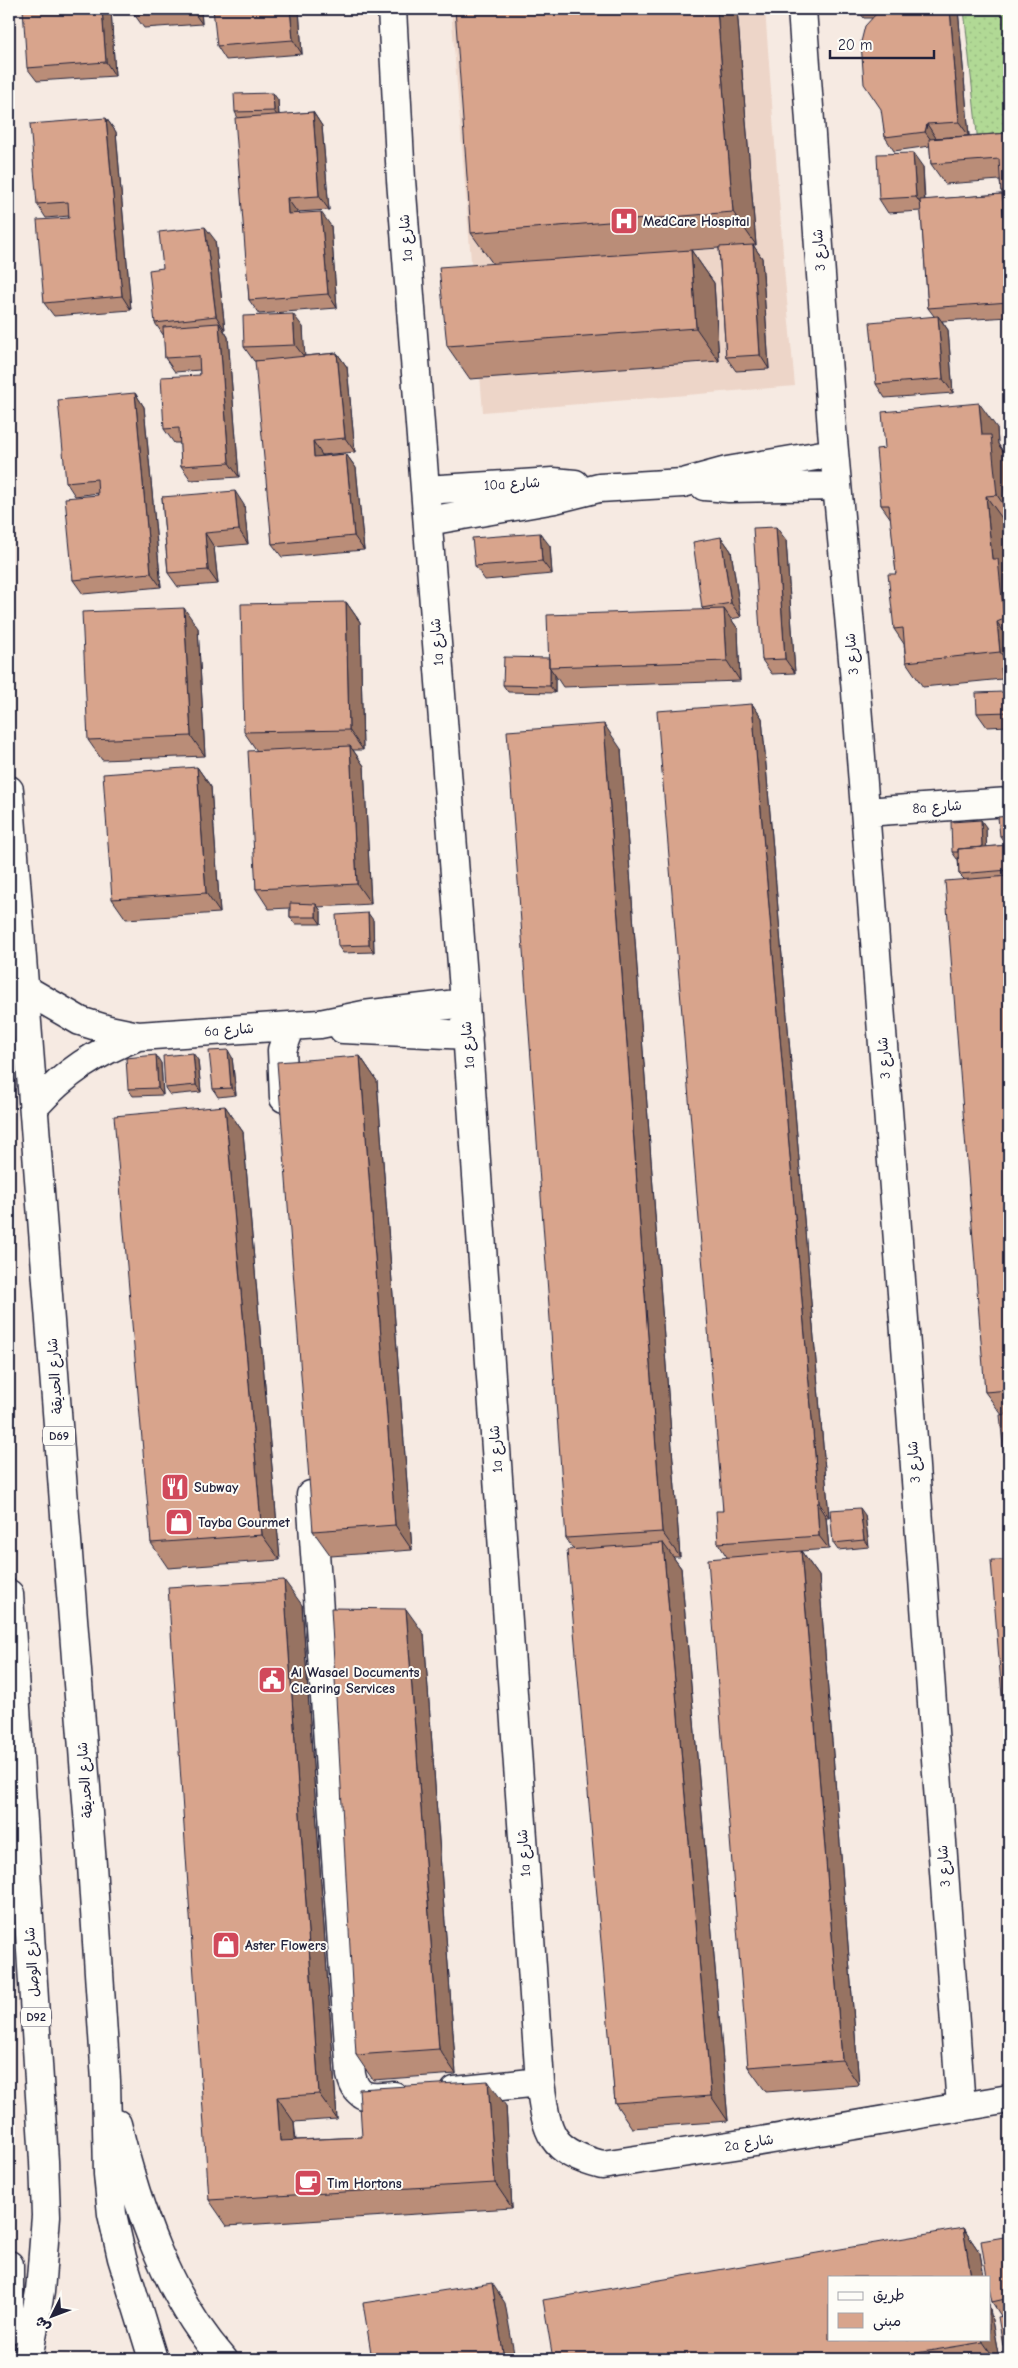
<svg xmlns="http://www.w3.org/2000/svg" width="1018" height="2368" font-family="'Comic Neue','Playpen Sans Arabic',sans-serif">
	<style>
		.built { fill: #edd5c8 }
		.grass { fill: url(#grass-dots); stroke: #6a7e68 }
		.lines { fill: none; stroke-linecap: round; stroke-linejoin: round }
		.street-casing { stroke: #22223b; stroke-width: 31 }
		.primary-casing { stroke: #22223b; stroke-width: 31 }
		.street { stroke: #fdfcf7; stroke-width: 28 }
		.primary { stroke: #fdfcf7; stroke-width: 28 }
		.wall { fill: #ba8d78; stroke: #22223b }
		.shaded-wall { fill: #977362; stroke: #22223b }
		.building { fill: #d8a48c; stroke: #22223b }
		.labels { text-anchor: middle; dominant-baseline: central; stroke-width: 4; stroke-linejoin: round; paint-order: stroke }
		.shield { fill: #fdfcf7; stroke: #646373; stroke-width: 1 }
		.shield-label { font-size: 12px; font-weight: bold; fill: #22223b }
		.poi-label { font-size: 14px; font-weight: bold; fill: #22223b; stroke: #fdfcf7; text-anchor: start }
		.street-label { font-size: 14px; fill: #22223b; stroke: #fdfcf7 }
	</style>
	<defs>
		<pattern id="grass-dots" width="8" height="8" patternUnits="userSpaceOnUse" patternTransform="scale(1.25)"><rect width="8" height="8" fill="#b1d995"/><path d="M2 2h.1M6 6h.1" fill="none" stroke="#98ba81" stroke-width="1.8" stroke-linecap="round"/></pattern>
	</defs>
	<rect width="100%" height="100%" fill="#f6eae2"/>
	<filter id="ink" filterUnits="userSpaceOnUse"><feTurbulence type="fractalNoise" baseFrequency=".02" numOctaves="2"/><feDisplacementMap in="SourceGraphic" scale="10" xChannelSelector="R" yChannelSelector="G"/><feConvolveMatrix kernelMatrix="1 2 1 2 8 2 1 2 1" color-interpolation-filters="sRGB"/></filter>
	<g filter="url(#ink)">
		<path class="built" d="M451 9H765L785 280 795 386 483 412Z"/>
		<path class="grass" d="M964 9H1009V150L979 153Z"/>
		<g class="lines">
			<defs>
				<path id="street" d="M392 9 401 180 465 1003 540 2082C547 2132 548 2151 602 2165L755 2142 1009 2099
					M802 9 832 429 856 692 911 1411 961 2107
					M704 486 729 488 837 486
					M425 490 553 482 575 484
					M428 521 555 499 599 488 683 483 727 471 834 453
					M865 812 1009 802
					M25 989 80 1021 109 1030 138 1036 320 1024 364 1015 465 1003
					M343 1029 468 1035
					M284 1098 282 1050 291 1026
					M35 1106C66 1072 95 1053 138 1036
					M311 1495 351 2075C357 2101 372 2098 394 2096
					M455 2091 540 2082"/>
				<path id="primary" d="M9 790 92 1865 106 2081 108 2174 112 2214 122 2258 153 2359
					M9 1594 44 2161 46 2216 40 2292 28 2359
					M117 2124C137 2206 166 2295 223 2359
					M9 2265V2329"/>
			</defs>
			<use href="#street" class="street-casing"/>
			<use href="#primary" class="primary-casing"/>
			<use href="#street" class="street"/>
			<use href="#primary" class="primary"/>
		</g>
		<path class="wall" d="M111 9 115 76 37 81 27 68Z
			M133 9H201L202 24 144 28 134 14Z
			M299 9 302 54 226 60 217 46Z
			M737 9 756 245H753L762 258 769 369 736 371 726 357 719 248 691 250 714 283 719 361 470 379 447 346 493 264 471 233Z
			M857 9H958L969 136 936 138 1009 133V203L1001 191 1000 180 945 184 931 164 930 146 894 151 885 137 872 18H864Z
			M278 100 279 115 313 112 322 126 329 210 297 212V213L331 226 337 308 259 314 249 300 238 118 235 112Z
			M106 118 116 132 131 310 54 316 44 303 69 216 46 218 37 204Z
			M923 167 925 200 1002 194 1009 205V317L942 321 948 330 953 393 885 398 876 384 934 316 928 308 921 211 888 213 879 199Z
			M215 240 225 330H224L228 337 239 477 191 480 181 466 180 443H174L164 429 200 375V370L175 372 165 358 164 336 155 323 163 268Z
			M303 327 304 356 337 353 347 367 355 452 322 455V456L346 454 356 468 364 550 282 557 272 544 260 361H254L244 347Z
			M135 393 144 407 161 587 83 594 73 580 98 493 75 496 66 482Z
			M997 428 998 444 1009 460V521H1004L1008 573 1009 574V726L987 727 977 713 1003 692 1002 679 923 687 906 662 904 644 894 629 896 574 891 519 881 505 885 448Z
			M162 497 244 505 248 544 214 547 218 584 178 587 168 573Z
			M721 537 731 551 741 617 731 619 738 629 740 681 563 687 555 675V693L508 692 503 685 549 658 704 610 702 608Z
			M786 540 795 673 772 674 762 660Z
			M550 546 552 574 485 580 475 566Z
			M346 602 360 622 363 750H353L364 766 371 904 318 907 321 911V924H295L290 917V908L269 909 256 889 257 751 244 732Z
			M198 628 205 756 102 760 88 740Z
			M752 704 762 718 829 1517H826L829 1549 801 1551 819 1576 859 2085 766 2092 748 2067 727 1557 718 1543 723 1511Z
			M621 749 680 1557H673L681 1568 728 2121 632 2128 615 2103 574 1550 566 1538Z
			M197 767 211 787 220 913 126 919 112 899Z
			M1009 816V842L1005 843 1000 836Z
			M986 827V847L1009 845V1507L1002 1415 985 1392 964 879 959 874 958 859H957L952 852Z
			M373 920 374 952 343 953 338 946Z
			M360 1056 377 1081 412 1550 331 1556 313 1531Z
			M232 1057 236 1095 218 1097 213 1089Z
			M198 1060 201 1092 170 1095 165 1088Z
			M161 1063 163 1095 133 1096 128 1089Z
			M225 1106 243 1132 280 1560 168 1568 151 1543Z
			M865 1515 869 1547 838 1550 833 1543Z
			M302 1605 337 2119 294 2122 296 2140 362 2137 506 2106 512 2208 227 2226 209 2200Z
			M424 1634 456 2074 373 2080 356 2055Z
			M963 2228 980 2253 984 2277H829L989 2304 999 2359H553Z
			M1009 2245V2314L1001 2316 992 2302Z
			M1009 2315V2351L1008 2352 1003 2345Z"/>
		<path class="shaded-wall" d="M102 9H111L115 76 106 62Z
			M192 9H201L202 24 192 10Z
			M290 9H299L302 54 293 40Z
			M717 9H737L756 245 733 212Z
			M950 9H958L969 136 959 122Z
			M273 93 278 100 279 118 274 111Z
			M313 112 322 126 329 210 319 196Z
			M106 118 116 132 131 310 122 296Z
			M927 124 936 138 935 145 925 132Z
			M913 153 923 167 925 211 916 197Z
			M1002 194 1009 205V294Z
			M287 198 297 212 298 228 288 214Z
			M321 212 331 226 337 308 328 294Z
			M205 227 215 240 225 330 216 316Z
			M753 245 762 258 769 369 760 355Z
			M691 250 714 283 719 361 696 328Z
			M293 314 303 327 305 358 295 345Z
			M938 316 948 330 953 393 943 379Z
			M219 323 228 337 239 477 229 463Z
			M337 353 347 367 355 452 345 438Z
			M135 393 144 407 161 587 151 573Z
			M979 403 997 428 998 444 1009 460V513L997 495 982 435Z
			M313 441 322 455 324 471 314 457Z
			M346 454 356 468 364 550 354 536Z
			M235 491 244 505 248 544 239 530Z
			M986 496 1004 521 1008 573 1009 574V627L1004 619 992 559Z
			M776 527 786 540 795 673 785 659Z
			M205 533 214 547 218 584 208 570Z
			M540 533 550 546 552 574 542 561Z
			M721 537 731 551 741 617 731 603Z
			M346 602 360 622 363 750 349 730Z
			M184 608 198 628 205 756 191 736Z
			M724 609 738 629 740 681 727 661Z
			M997 622 1009 639V665L1000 652Z
			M550 668 555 675V693L550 686Z
			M752 704 762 718 829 1517 819 1503Z
			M604 724 621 749 680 1557 662 1532Z
			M350 746 364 766 371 904 357 884Z
			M197 767 211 787 220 913 206 893Z
			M981 820 986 827 987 859 982 852Z
			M316 904 321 911V924L316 917Z
			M368 913 373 920 374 952 369 945Z
			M228 1050 232 1057 236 1095 231 1088Z
			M193 1053 198 1060 201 1092 196 1085Z
			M156 1055 161 1063 163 1095 158 1088Z
			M360 1056 377 1081 412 1550 395 1525Z
			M225 1106 243 1132 280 1560 262 1535Z
			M817 1503 826 1517 829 1549 819 1536Z
			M860 1508 865 1515 869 1547 864 1540Z
			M663 1543 681 1568 728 2121 711 2096Z
			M801 1551 819 1576 859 2085 842 2060Z
			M284 1580 302 1605 337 2119 319 2094Z
			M406 1609 424 1634 456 2074 439 2049Z
			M488 2081 506 2106 512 2208 495 2183Z
			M277 2097 294 2122 297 2166 280 2141Z
			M963 2228 980 2253 984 2277H971Z
			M1004 2237 1009 2245V2267Z
			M492 2283 505 2303 515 2359H504Z
			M989 2304 999 2359H995L983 2342 982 2339H989Z"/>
		<path class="building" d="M23 9H102L106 62 27 68Z
			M133 9H192V10L134 14Z
			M213 9H290L293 40 217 46Z
			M455 9H717L733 212 471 233Z
			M875 9H950L959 122 927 124 925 132 885 137 881 109 864 84 861 42 865 26 876 14Z
			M273 93 274 111 235 112 234 94Z
			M313 112 319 196 287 198 288 214 321 212 328 294 249 300 235 118Z
			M106 118 122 296 44 303 37 220 69 218 68 202 37 204 30 124Z
			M1009 133V191H1001L999 159 931 164 929 139Z
			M913 153 916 197 879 199 877 154Z
			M1002 194 1009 302 928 308 920 200Z
			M205 227 216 316 155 323 149 270 163 268 159 232Z
			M753 245 760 355 726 357 719 247Z
			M691 250 696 328 447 346 439 267Z
			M293 314 295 345 244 347 243 316Z
			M938 316 943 379 876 384 870 322Z
			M219 323 229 463 181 466 179 428 164 429 161 377 200 375 199 356 165 358 163 327Z
			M337 353 345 438 313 441 314 457 346 454 354 536 272 544 255 361Z
			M135 393 151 573 73 580 65 498 98 495 97 479 66 482 58 400Z
			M979 403 982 435H991L997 495 986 496 992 559H998L1004 619 997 622 1000 652 906 662 903 628 894 629 888 574H896L889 505H881L876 449 885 448 882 412Z
			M235 491 239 530 205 533 208 570 168 573 162 497Z
			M776 527 785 659 762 660 753 528Z
			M540 533 542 561 475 566 472 538Z
			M721 537 731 603 702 608 693 542Z
			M346 602 349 730 244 732 241 604Z
			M184 608 191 736 88 740 82 612Z
			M724 609 727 661 549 667 547 615Z
			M504 657 549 658V667L550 668V686L503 685Z
			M1001 668H1009V712L977 713 976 693 1003 692Z
			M752 704 819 1503H817L819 1536 718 1543 716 1511H723L657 711Z
			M604 724 662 1532 566 1538 507 731Z
			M350 746 357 884 256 889 248 751Z
			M197 767 206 893 112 899 103 774Z
			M1009 816V835L1000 836 998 817Z
			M981 820 982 847 958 849V852H952L951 822Z
			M1009 845V870L959 874 958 849Z
			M1009 876V1390L985 1392 945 881Z
			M290 903 316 904V917H290Z
			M368 913 369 945 338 946 336 915Z
			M228 1050 231 1088 213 1089 209 1051Z
			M193 1053 196 1085 165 1088 163 1056Z
			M156 1055 158 1088 128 1089 126 1058Z
			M360 1056 395 1525 313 1531 277 1062Z
			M225 1106 262 1535 151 1543 114 1116Z
			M1009 1414V1507L1000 1415Z
			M860 1508 864 1540 833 1543 830 1510Z
			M663 1543 711 2096 615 2103 567 1550Z
			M801 1551 842 2060 748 2067 708 1559Z
			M991 1560H1009V1783Z
			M284 1580 319 2094 277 2097 280 2141 362 2137 359 2089 488 2081 495 2183 209 2200 168 1587Z
			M331 1608 406 1609 439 2049 356 2055Z
			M963 2228 971 2277H829V2339H982L983 2342 880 2359H553L543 2300Z
			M1004 2237 1009 2267V2298L992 2302 989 2288V2277H987L981 2241Z
			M492 2283 504 2359H372L363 2303Z
			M1009 2315V2343L1003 2345 998 2317Z"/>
	</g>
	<defs>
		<symbol id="hospital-square" viewBox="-11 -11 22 22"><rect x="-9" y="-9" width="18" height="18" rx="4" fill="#d1495b" stroke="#fdfcf7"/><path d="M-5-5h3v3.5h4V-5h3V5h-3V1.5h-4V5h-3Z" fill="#fff"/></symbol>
		<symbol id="restaurant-square" viewBox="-11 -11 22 22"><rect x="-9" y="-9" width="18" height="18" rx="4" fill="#d1495b" stroke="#fdfcf7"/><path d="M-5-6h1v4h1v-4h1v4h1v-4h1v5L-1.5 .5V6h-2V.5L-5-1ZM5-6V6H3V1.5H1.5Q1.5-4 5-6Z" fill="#fff"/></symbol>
		<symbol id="shop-square" viewBox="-11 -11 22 22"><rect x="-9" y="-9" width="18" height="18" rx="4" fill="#d1495b" stroke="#fdfcf7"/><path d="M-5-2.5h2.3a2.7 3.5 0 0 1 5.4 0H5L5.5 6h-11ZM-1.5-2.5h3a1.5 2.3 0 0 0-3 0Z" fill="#fff"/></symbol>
		<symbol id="civic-square" viewBox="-11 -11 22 22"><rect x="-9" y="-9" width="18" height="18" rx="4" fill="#d1495b" stroke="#fdfcf7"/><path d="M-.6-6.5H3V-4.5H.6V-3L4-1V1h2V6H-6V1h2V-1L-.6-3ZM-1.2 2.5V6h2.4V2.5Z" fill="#fff"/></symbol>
		<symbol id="cafe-square" viewBox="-11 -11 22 22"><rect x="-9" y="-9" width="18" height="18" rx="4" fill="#d1495b" stroke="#fdfcf7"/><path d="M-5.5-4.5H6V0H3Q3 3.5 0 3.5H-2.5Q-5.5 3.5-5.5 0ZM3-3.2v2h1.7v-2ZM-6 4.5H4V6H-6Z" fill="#fff"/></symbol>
	</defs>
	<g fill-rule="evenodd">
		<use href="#hospital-square" x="608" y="205" width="32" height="32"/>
		<use href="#restaurant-square" x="159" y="1471" width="32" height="32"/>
		<use href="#shop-square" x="163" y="1506" width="32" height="32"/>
		<use href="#civic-square" x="256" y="1664" width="32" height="32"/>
		<use href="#shop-square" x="210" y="1929" width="32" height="32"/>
		<use href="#cafe-square" x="292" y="2167" width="32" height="32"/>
	</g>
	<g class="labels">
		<g class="shield">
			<rect x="43" y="1426.5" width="32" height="19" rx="4"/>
			<rect x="21" y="2007.5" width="30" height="19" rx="4"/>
		</g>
		<g class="shield-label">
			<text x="59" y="1436">D69</text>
			<text x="36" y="2017">D92</text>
		</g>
		<g class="poi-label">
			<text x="643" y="221">MedCare Hospital</text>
			<text x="194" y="1487">Subway</text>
			<text x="198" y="1522">Tayba Gourmet</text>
			<text x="291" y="1672">Al Wasael Documents<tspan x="291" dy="16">Clearing Services</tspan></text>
			<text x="245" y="1945">Aster Flowers</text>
			<text x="327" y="2183">Tim Hortons</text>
		</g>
		<g class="street-label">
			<text transform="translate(406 238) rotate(-94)">1a شارع</text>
			<text transform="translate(819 250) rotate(-94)">شارع 3</text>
			<text transform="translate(512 484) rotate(-3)">10a شارع</text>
			<text transform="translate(437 642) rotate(-94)">1a شارع</text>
			<text transform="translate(852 654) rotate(-95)">شارع 3</text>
			<text transform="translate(937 807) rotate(-4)">8a شارع</text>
			<text transform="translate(229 1030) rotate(-4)">6a شارع</text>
			<text transform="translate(468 1045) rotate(-94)">1a شارع</text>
			<text transform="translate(884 1058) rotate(-94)">شارع 3</text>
			<text transform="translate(55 1376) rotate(-94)">شارع الحديقة</text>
			<text transform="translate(496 1449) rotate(-94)">1a شارع</text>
			<text transform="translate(914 1462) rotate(-94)">شارع 3</text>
			<text transform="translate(85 1780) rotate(-94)">شارع الحديقة</text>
			<text transform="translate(524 1853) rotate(-94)">1a شارع</text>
			<text transform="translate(944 1866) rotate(-94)">شارع 3</text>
			<text transform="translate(32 1962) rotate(-94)">شارع الوصل</text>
			<text transform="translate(749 2143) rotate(-9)">2a شارع</text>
		</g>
	</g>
	<rect width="1018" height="2368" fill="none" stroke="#fdfcf7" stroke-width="30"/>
	<rect x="15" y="15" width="988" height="2338" fill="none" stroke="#22223b" stroke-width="2" filter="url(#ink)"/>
	<rect x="828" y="2276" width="162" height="65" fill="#fdfcf7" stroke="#a5a5ac"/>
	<rect x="838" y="2292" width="25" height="8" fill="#fdfcf7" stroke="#a5a5ac"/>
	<text x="873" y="2300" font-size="15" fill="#22223b">طريق</text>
	<rect x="838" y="2313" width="25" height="15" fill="#d8a48c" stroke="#a5a5ac"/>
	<text x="873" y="2326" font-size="15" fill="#22223b">مبنى</text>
	<g transform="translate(52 2316) rotate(228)" stroke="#fdfcf7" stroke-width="4" paint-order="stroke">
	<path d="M0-4L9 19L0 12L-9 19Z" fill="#22223b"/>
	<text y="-8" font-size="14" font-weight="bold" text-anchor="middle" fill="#22223b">ش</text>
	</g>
	<path d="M830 50v8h104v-8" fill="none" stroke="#22223b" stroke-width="2.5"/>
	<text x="838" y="50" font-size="15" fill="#22223b" stroke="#fdfcf7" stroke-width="4" paint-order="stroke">20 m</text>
</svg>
